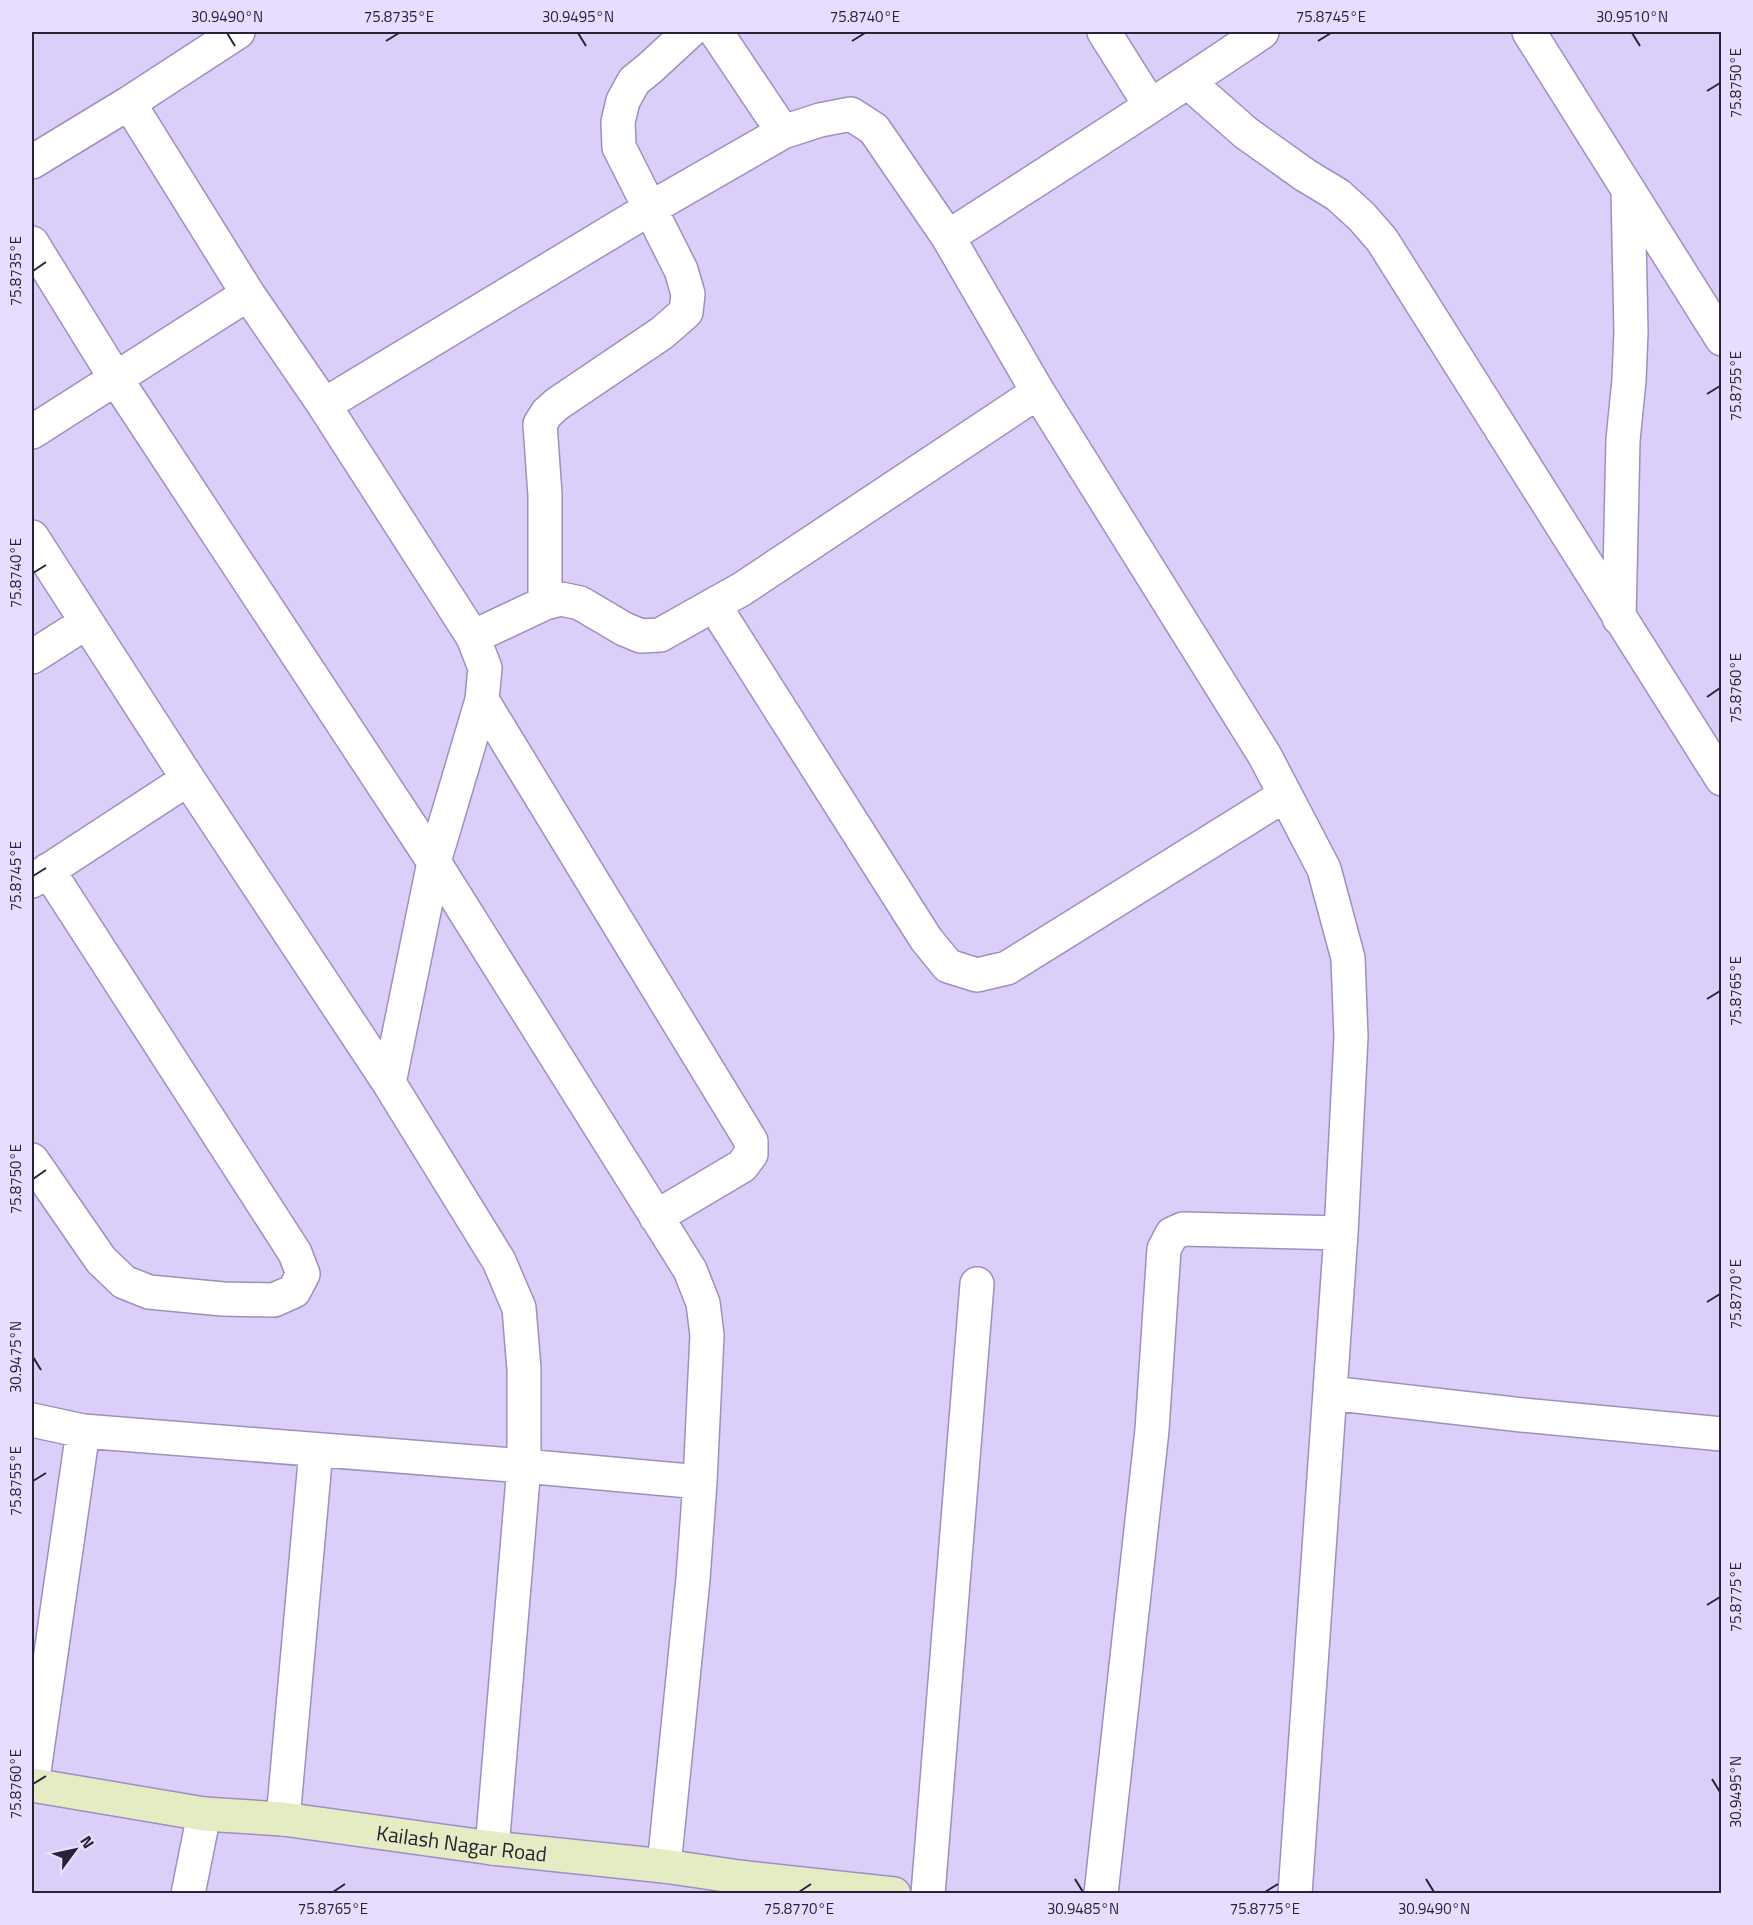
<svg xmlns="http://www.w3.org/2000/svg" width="1753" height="1925" font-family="'Titillium Web',sans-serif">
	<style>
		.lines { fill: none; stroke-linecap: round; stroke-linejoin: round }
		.street-casing { stroke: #9f8fc1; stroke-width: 36 }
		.secondary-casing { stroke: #9f8fc1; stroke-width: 36 }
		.street { stroke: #fff; stroke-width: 33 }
		.secondary { stroke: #e5ecc3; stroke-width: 33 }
		.ticks { fill: none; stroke: #292236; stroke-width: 2 }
		.labels { text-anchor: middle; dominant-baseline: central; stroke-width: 5; stroke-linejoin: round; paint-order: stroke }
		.street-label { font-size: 21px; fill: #292236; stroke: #e7ddfe }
		.neatline { fill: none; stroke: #292236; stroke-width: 2 }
		.ticks-label { font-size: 15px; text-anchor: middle; fill: #292236 }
	</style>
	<rect width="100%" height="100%" fill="#dbcef9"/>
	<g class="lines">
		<defs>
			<path id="street" d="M716 32 783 132
				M1104 32 1150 105
				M1529 32 1722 339
				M1188 82 1246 133 1305 175 1338 195 1362 217 1382 240 1722 779
				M129 103 248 294 324 405 473 637 485 668 482 700 434 862 389 1083
				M32 162 129 103 238 32
				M948 237C1053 169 1159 102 1262 32
				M32 243 116 379 434 862 690 1270 703 1303 707 1335 700 1482 693 1579 664 1866
				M324 405 649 209 783 132 820 120 851 114 874 129 948 237 1038 392 1265 756 1324 869 1348 958 1351 1037 1341 1233 1295 1894
				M32 432 248 294
				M32 537 188 779 389 1083 499 1261 519 1308 524 1369V1466L492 1848
				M545 603V495L540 424 547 413 557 404 662 333 686 312 688 294 681 270 619 147 618 122 623 101 634 81 650 68 689 32
				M714 605 926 939 948 966 977 975 1007 968 1285 795
				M1619 618 1623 440 1629 380 1631 332 1628 190
				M473 637 545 603 561 599 580 603 624 629 641 636 660 635 742 589 1038 392
				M32 657 87 622
				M482 700 751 1141V1154L742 1166 656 1217
				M32 881 188 779
				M32 1160 101 1260 124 1282 149 1292 223 1299 274 1300 294 1291 303 1274 295 1253 48 870
				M1330 1393 1522 1415 1722 1434
				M32 1420 83 1431 524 1466 700 1482
				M32 1785 83 1431
				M283 1819 316 1450
				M188 1894 204 1814
				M928 1894 977 1284
				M1101 1894 1152 1430 1164 1249 1172 1234 1183 1229 1341 1233"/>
			<g id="secondary">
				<path id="s1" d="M32 1785 204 1814 283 1819 492 1848 664 1866 739 1877 894 1894"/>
			</g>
		</defs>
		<use href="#street" class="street-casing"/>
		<use href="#secondary" class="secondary-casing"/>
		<use href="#street" class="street"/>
		<use href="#secondary" class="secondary"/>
	</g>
	<path class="ticks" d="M227 33 235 46M578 33 586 46M1632 33 1640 46M386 41 399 33M852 41 865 33M1318 41 1331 33M1707 91 1720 83M33 271 46 262M1707 394 1720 386M33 573 46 565M1707 697 1720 688M33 876 46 868M1707 999 1720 991M33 1179 46 1170M1707 1302 1720 1294M33 1357 41 1370M33 1481 46 1473M1707 1605 1720 1597M1712 1779 1720 1792M33 1784 46 1776M1075 1879 1083 1892M1426 1879 1434 1892M333 1892 345 1884M799 1892 811 1884M1265 1892 1278 1884"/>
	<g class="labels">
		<g class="street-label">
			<text stroke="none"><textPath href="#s1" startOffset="434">Kailash Nagar Road</textPath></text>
		</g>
	</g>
	<rect width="1753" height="1925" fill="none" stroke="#e7ddfe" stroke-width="66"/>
	<g transform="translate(75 1850) rotate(57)" stroke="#e7ddfe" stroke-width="4.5" paint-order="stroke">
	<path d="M0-4.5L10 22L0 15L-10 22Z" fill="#292236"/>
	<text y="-9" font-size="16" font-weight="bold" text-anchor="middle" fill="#292236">N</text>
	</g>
	<rect x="33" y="33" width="1687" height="1859" class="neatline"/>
	<g class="ticks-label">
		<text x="227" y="22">30.9490°N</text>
		<text x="399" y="22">75.8735°E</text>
		<text x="578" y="22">30.9495°N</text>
		<text x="865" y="22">75.8740°E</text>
		<text x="1331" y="22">75.8745°E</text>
		<text x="1632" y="22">30.9510°N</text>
		<text transform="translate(1736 83) rotate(-90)" y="5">75.8750°E</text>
		<text transform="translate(16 271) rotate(-90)" y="5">75.8735°E</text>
		<text transform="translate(1736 386) rotate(-90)" y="5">75.8755°E</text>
		<text transform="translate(16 573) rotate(-90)" y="5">75.8740°E</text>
		<text transform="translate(1736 688) rotate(-90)" y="5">75.8760°E</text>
		<text transform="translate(16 876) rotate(-90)" y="5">75.8745°E</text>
		<text transform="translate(1736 991) rotate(-90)" y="5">75.8765°E</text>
		<text transform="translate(16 1179) rotate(-90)" y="5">75.8750°E</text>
		<text transform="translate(1736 1294) rotate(-90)" y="5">75.8770°E</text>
		<text transform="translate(16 1357) rotate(-90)" y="5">30.9475°N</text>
		<text transform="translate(16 1481) rotate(-90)" y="5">75.8755°E</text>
		<text transform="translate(1736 1597) rotate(-90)" y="5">75.8775°E</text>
		<text transform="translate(16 1784) rotate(-90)" y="5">75.8760°E</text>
		<text transform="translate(1736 1792) rotate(-90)" y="5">30.9495°N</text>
		<text x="333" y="1914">75.8765°E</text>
		<text x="799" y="1914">75.8770°E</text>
		<text x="1083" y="1914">30.9485°N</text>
		<text x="1265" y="1914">75.8775°E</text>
		<text x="1434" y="1914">30.9490°N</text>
	</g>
</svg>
